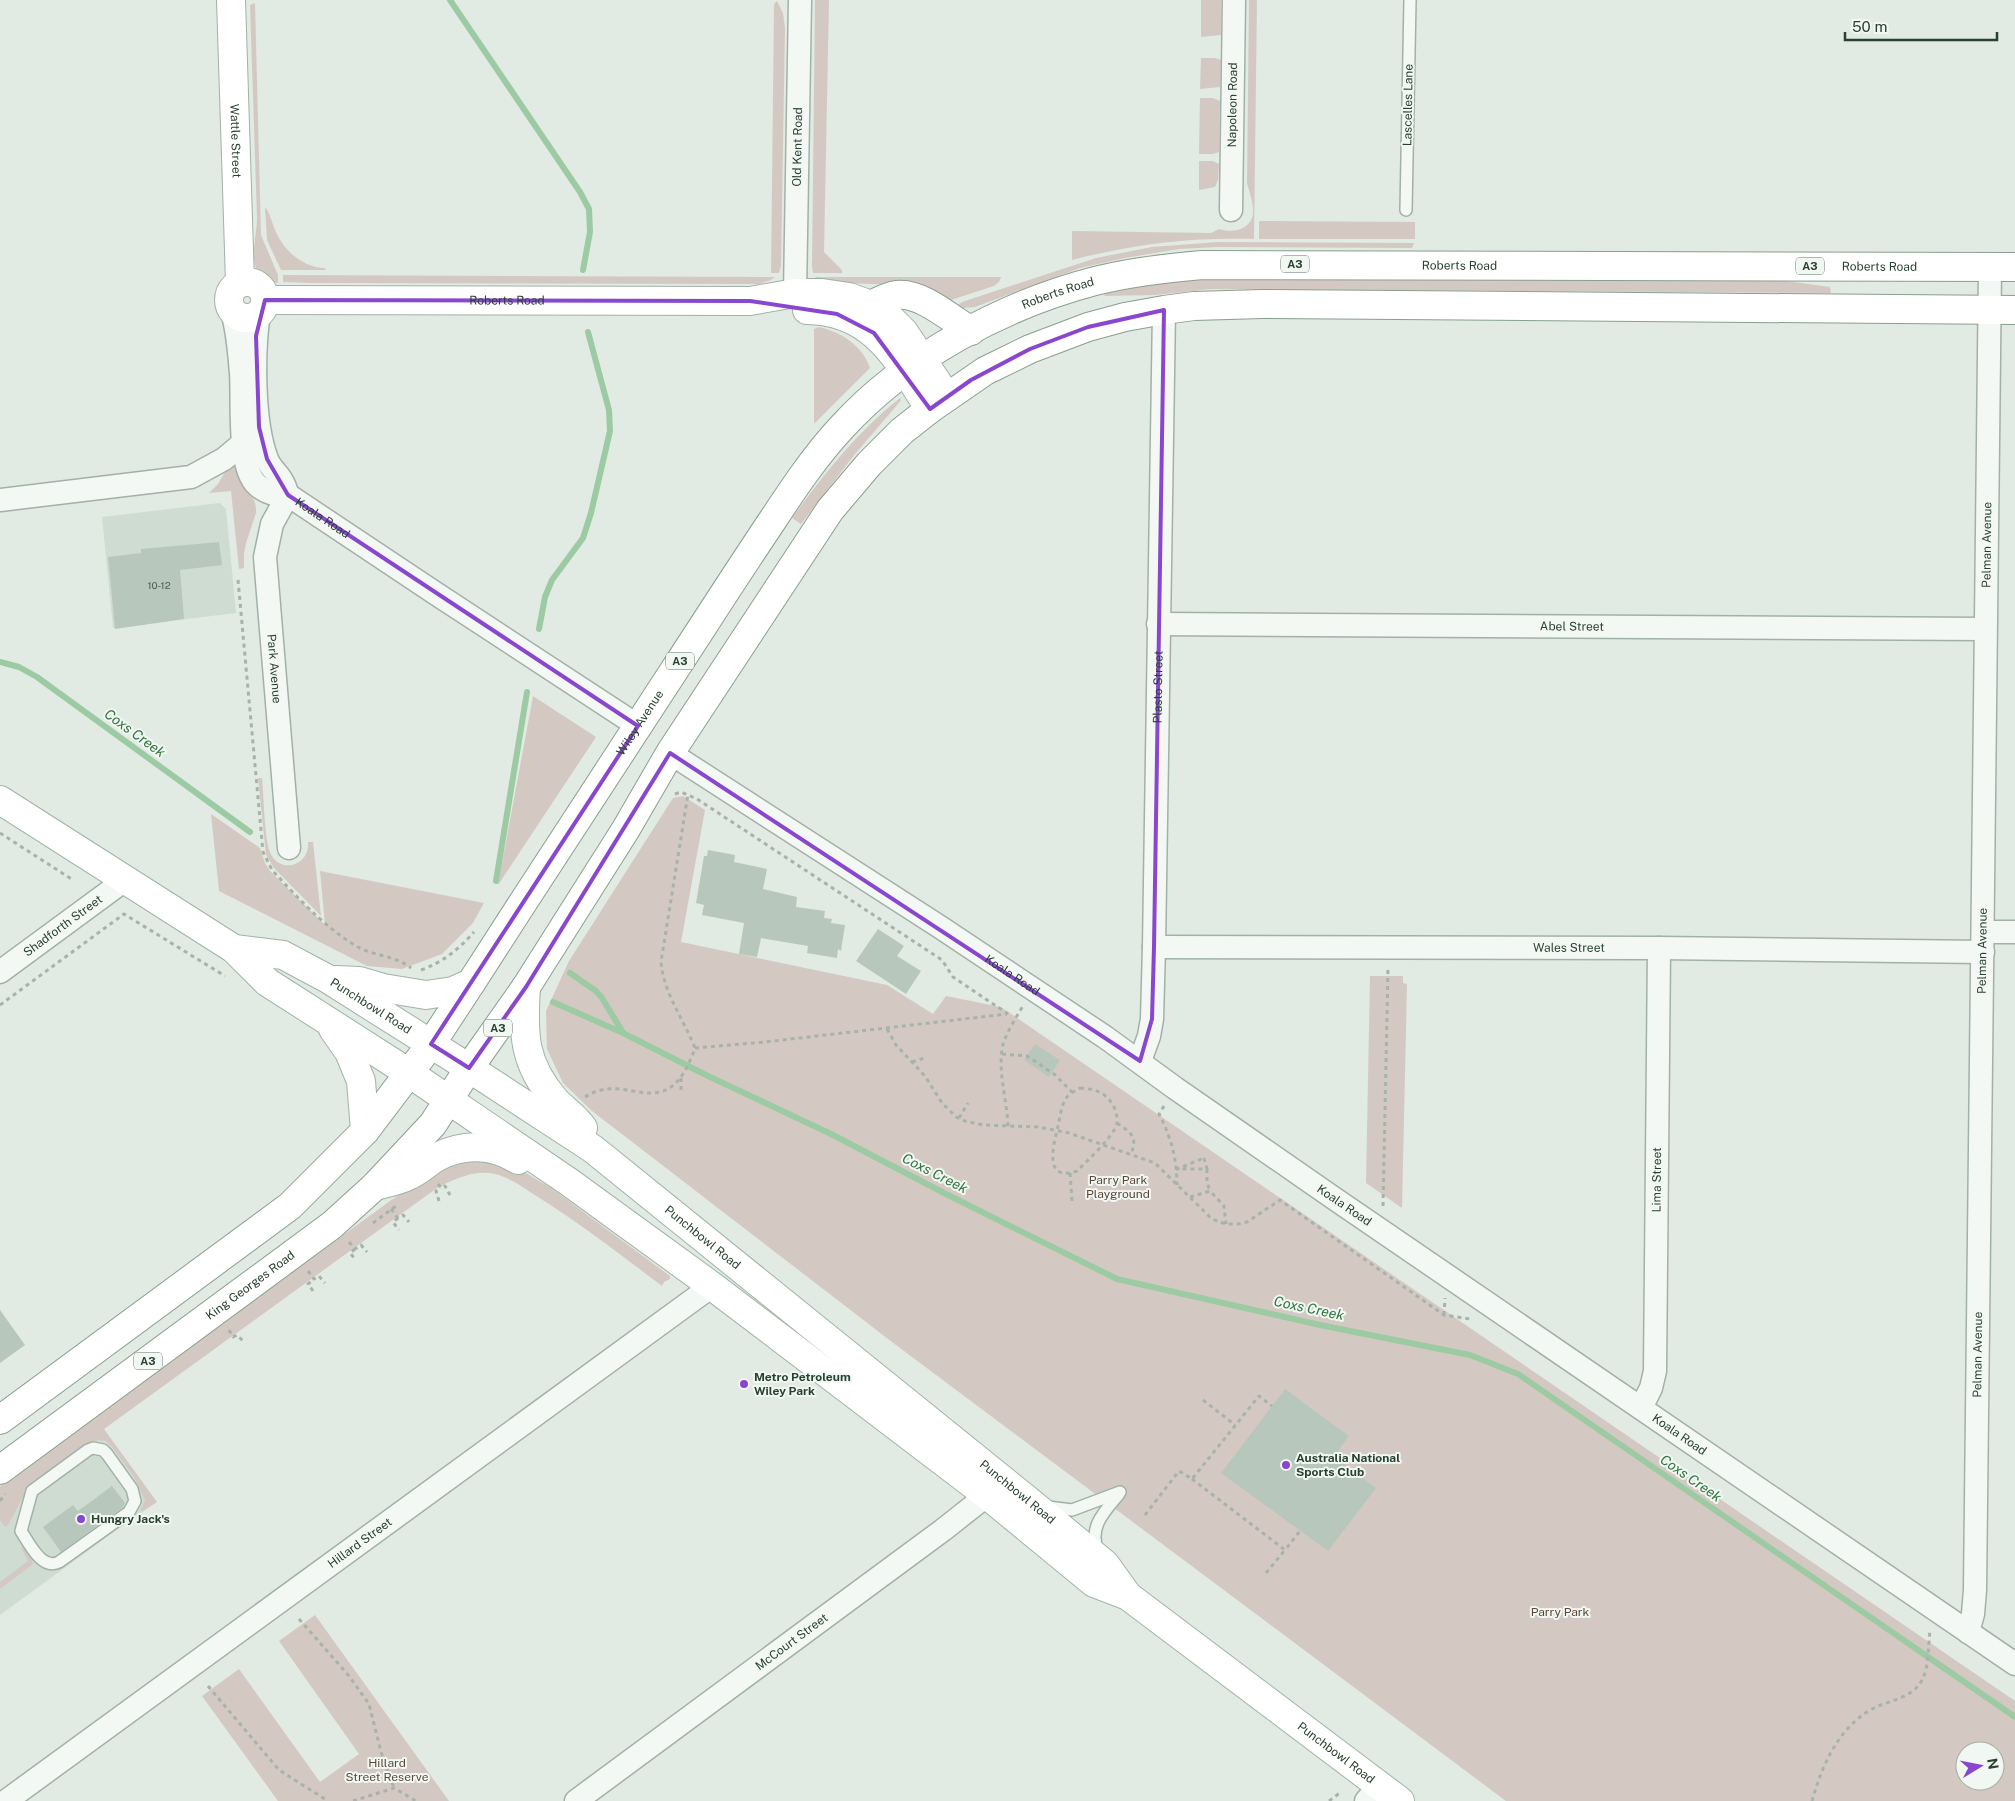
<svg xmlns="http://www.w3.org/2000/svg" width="2015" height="1801" font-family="'Public Sans',sans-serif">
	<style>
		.built { fill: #cfdcd2 }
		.green { fill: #d4c9c2; fill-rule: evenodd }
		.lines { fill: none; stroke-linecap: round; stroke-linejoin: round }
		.stream { stroke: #9ccaa3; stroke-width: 6 }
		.building { fill: #b8c7bc }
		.service-casing { stroke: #a2b1a6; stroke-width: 14 }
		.minor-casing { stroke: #a2b1a6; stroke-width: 25 }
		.secondary-casing { stroke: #a2b1a6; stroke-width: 30 }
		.primary-casing { stroke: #a0b5a5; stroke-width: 30 }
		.trunk-casing { stroke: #88a08e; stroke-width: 30 }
		.path { stroke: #a7b3aa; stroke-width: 3; stroke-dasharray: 4 4; stroke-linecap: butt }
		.service { stroke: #f4f8f5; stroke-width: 11 }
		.minor { stroke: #f4f8f5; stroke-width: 22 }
		.secondary { stroke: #fff; stroke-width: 28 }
		.primary { stroke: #fff; stroke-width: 28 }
		.trunk { stroke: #fff; stroke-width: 28 }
		.marked { fill: none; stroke: #8946ce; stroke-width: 4; stroke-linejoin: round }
		.poi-dot { fill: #8946ce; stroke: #f1f7f2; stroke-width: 2 }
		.labels { text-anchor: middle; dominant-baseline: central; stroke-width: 4; stroke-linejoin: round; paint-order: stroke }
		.number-label { font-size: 10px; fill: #4d6353 }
		.shield { fill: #f1f7f2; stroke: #65786a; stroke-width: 1 }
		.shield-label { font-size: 11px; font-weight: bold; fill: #294230 }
		.street-label { font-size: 12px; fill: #294230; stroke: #f1f7f2 }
		.park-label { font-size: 12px; fill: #5d4837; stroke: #f1f7f2 }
		.poi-label { font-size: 12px; font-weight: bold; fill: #294230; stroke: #f1f7f2; text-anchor: start }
		.water-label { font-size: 14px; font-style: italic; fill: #337640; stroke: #f1f7f2 }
	</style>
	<rect width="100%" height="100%" fill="#e1eae3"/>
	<path class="built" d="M220 503 226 509 236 613 113 628 102 517Z
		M101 1427 155 1502 0 1615V1505Z"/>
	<path class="green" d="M815 0H829L824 252 842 270V273H813L812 267Z
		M1201 0H1221V35L1201 37Z
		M1249 0H1257L1254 239C1189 237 1135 244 1072 260V231L1211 233 1219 229C1233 234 1254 229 1253 210 1253 201 1249 191 1247 183Z
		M777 1 783 13 785 28 781 266 779 273H771L774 4Z
		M255 3 261 235 278 275V283C242 279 257 241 257 218L250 5Z
		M1201 58H1215L1221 60 1220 87 1200 89Z
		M1200 98H1213L1220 101 1219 152 1213 154H1199Z
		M1199 161H1213L1219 164 1218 180 1215 187 1199 190Z
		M265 207C270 212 272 224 276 232 284 251 304 268 325 268L326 270H281L267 240Z
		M1259 221 1415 222V239H1259Z
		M1218 242 1414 243 1412 248 1218 247 1179 249 1125 258 1080 268 975 307 953 309 962 302 1096 258 1152 247Z
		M283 275 775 277 771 280 759 284 313 283 283 282Z
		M815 277H1001L999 282 994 286 951 300 934 298 896 285 820 282Z
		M1219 278 1779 280 1830 287 1831 293 1211 289 1155 295 1105 296 1104 293 1166 282Z
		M819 327C841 332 862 345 870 368L814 424V329Z
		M900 398 901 400 898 404 855 454 801 524 792 518C824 474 857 432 900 398Z
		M231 462C236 467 238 474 241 480 248 492 257 498 256 513L246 543 244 554V568L239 569 231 491 209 493 218 484Z
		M533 696 596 737 498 885Z
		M258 778H262C264 796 264 837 270 852 279 875 310 866 308 842H313L321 916 274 868 266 855Z
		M683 796 705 810 681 942 887 985 933 1014 946 996 1001 1007 2015 1701V1801H1506L892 1342 592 1111 563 1083 547 1049 546 1011 569 961 673 798ZM1965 1751H1995V1781H1965Z
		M211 814 260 848 265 863 270 871 325 925 320 871 484 903 473 923 442 954 402 969 367 966 219 891Z
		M1370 976H1403V983L1407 984 1402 1208 1366 1183Z
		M471 1156 519 1169 551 1188 670 1276V1279L664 1282 662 1286C621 1255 581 1224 538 1197 524 1188 511 1178 495 1174 475 1169 454 1179 437 1188L104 1429 157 1502 142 1512 141 1509 145 1500 134 1477 112 1447 106 1441 99 1440 86 1444 34 1481 27 1490 8 1525 5 1527 0 1520V1487L2 1484 416 1182Z
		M21 1547H24L32 1558 33 1564 0 1589V1582L28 1561Z
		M315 1615 449 1801H278L202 1696 239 1669 320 1782 359 1754 279 1641Z"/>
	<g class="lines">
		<path class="stream" d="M450 0 580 192 589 209 590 232 583 270
			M539 629 545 597 552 580 583 538 591 513 610 431 609 410 588 332
			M0 662 19 667 37 677 250 832
			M496 881 527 692
			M570 973 596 991 602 998 622 1031
			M553 1002 623 1033 706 1075 831 1134 946 1194 1117 1279 1320 1325 1470 1355 1518 1374 2015 1717"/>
	</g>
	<path class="building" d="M219 542 222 565 180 570 184 619 115 629 108 557 141 553V549Z
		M708 850 735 855 734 862 767 869 763 889 797 897 796 907 825 911 824 918 832 919 831 923 845 925 841 951 838 949 837 958 807 953 808 946 761 938 757 957 739 954 744 923 702 915 704 905 696 903 704 856H707Z
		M878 929 904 946 897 956 921 971 906 994 856 961Z
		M1035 1044 1060 1060 1049 1077 1024 1060Z
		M0 1310 25 1345 0 1363Z
		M1285 1389 1349 1436 1334 1456 1376 1488 1328 1551 1221 1473Z
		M112 1486 125 1503 123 1507 61 1552 43 1527 73 1505 78 1511Z"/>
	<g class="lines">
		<defs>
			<path id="service" d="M1406 210 1410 0
				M93 1448 103 1450 107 1454 132 1489 135 1501 129 1512 59 1562C42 1571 29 1543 21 1531L32 1491 88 1450Z
				M1048 1507 1072 1510 1120 1492
				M1098 1552C1088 1527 1104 1512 1119 1494"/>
			<g id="minor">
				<path id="s1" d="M1231 210 1234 0"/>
				<path id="s2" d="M795 293 800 0"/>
				<path id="s3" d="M232 312C238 331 239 352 241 373 243 399 237 467 257 485 267 494 276 495 288 495L435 593 638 726"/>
				<path d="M259 313C253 352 253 423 267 459 270 468 278 473 282 481 285 485 286 491 288 495"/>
				<path id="s4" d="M288 495 272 524 265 557 289 848"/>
				<path d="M0 500 191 477 224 459 243 443"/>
				<path id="s5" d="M1158 624 1985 629"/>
				<path id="s6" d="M670 753 940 927 1105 1037 1175 1088 1335 1199 2015 1664"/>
				<path d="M1983 932H2015"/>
				<path id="s7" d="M1154 947 1659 948 1983 952"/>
				<path id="s8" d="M0 972 125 880"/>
				<path id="s9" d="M1140 1061 1149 1036 1152 1019 1154 947 1164 310"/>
				<path id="s10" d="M1641 1408 1651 1388 1655 1371 1659 948"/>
				<path id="s11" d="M1968 1632 1973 1614 1975 1590 1990 267"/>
				<path id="s12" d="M6 1801 712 1286"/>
				<path id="s13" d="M576 1801 943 1530 1000 1485"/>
				<path d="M1366 1801 1380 1785"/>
			</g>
			<g id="secondary">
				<path id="s14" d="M231 0 240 282"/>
				<circle cx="247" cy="300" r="18"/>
				<path id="s15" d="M265 300 750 301 795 293H822L849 297 871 305 892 320 904 332 947 397"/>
				<path d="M807 310C874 311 897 359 930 409"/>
			</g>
			<g id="primary">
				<path id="s16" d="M0 800 234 949 267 982 409 1073 569 1182 712 1286 987 1495 1094 1583 1128 1596 1400 1801"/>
				<path id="s17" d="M234 949 283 955 328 979 469 1068 593 1149 1025 1498 1105 1564 1128 1596"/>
				<path d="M337 980 359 981 383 988 426 995 453 991 471 983"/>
				<path d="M526 987C523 1034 523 1063 555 1100 564 1110 576 1117 583 1128"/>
				<path d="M333 1029 349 1052 361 1081 365 1131"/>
				<path d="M375 1186C385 1183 398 1181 408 1176 418 1172 427 1163 437 1157 464 1143 493 1144 518 1160"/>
			</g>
			<g id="trunk">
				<path d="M871 305C879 301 888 296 897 295 921 292 951 319 971 331"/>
				<path id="s18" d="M0 1420 290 1206 365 1131 431 1044 471 983C539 877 608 772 677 666 709 617 741 567 774 518 795 486 816 455 842 427 906 357 1003 305 1095 281 1131 272 1166 268 1202 265L2015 267"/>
				<path id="s19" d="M0 1470 332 1225 375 1186 433 1124 469 1068 526 987 626 829 670 753 830 510 869 464 902 431 930 409 985 371 1030 349 1088 327 1125 317 1164 310 1194 306 1262 304 2015 310"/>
			</g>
		</defs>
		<use href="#service" class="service-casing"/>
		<use href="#minor" class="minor-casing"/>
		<use href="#secondary" class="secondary-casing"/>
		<use href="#primary" class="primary-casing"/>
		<use href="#trunk" class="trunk-casing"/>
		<path class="path" d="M238 580 263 852 272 870C298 898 325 928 358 947 374 956 397 956 411 968
			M675 794 681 792 697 799 942 960 953 977 1008 1014
			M0 833 73 880
			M421 970C443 962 458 950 474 932
			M0 1005 124 914 225 976
			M887 1029 896 1045 925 1076 942 1103 956 1117 965 1121 983 1125 1038 1127 1069 1133 1155 1163 1212 1219 1226 1224H1238L1247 1222 1280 1200 1444 1315 1470 1319
			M695 1048 765 1042 1007 1014
			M1002 1054 1027 1056 1054 1074 1072 1092
			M912 1062 927 1057
			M681 1078V1090
			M1080 1088C1093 1089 1103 1091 1111 1102 1115 1107 1118 1117 1117 1124 1113 1137 1087 1161 1077 1171 1042 1183 1054 1144 1058 1126 1060 1118 1061 1107 1065 1100 1068 1094 1075 1091 1080 1088Z
			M585 1097C628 1068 666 1131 695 1048 683 1018 664 994 661 962L688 794
			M1164 1106 1159 1114C1171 1137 1177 1159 1177 1185
			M959 1118 968 1103
			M1117 1123C1131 1133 1138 1136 1131 1154
			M1008 1126C1007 1098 996 1067 1004 1041 1009 1029 1016 1017 1023 1006
			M1204 1158 1207 1169H1177Z
			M1207 1169V1183L1210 1191
			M1070 1173 1072 1201
			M438 1184 441 1188 445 1186 450 1195
			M1190 1197 1210 1191 1224 1206 1226 1224
			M439 1201 436 1191 441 1188
			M1383 1206 1388 968
			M391 1209 398 1218 403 1215 409 1222
			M398 1218 393 1222 399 1230
			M373 1223 396 1206
			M349 1242 355 1249 361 1245 367 1252
			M355 1249 350 1253 356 1260
			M308 1271 314 1279 319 1276 325 1283
			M313 1291 308 1284 314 1279
			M1444 1315 1445 1298
			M229 1330 233 1337 237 1335 243 1341
			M1203 1400 1235 1425
			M1192 1479 1285 1550 1300 1531
			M0 1501 5 1494
			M1145 1515 1179 1471 1192 1479 1259 1396 1272 1406
			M1266 1573 1285 1550
			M299 1619 349 1676 369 1704 381 1752 394 1788
			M208 1686 279 1770 328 1801
			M353 1801 394 1788 416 1801
			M1329 1801 1341 1792
			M1812 1801C1822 1765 1839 1726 1874 1708 1890 1700 1913 1698 1922 1680 1929 1667 1928 1646 1930 1631"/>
		<use href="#service" class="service"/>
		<use href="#minor" class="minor"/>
		<use href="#secondary" class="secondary"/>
		<use href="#primary" class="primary"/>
		<use href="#trunk" class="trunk"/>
	</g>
	<path class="marked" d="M265 300 750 301 837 314 874 333 930 409 971 380 1030 349 1088 327 1164 310 1154 947 1152 1019 1140 1061 670 753 526 987 469 1068 431 1044 638 726 288 495 267 459 259 427 256 336Z"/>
	<g class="poi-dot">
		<circle cx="744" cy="1384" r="5"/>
		<circle cx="1286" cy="1465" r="5"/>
		<circle cx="81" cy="1519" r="5"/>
	</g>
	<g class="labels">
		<g class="number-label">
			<text x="159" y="585">10-12</text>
		</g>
		<g class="shield">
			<rect x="1281" y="255.5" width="28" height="17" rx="4"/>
			<rect x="1796" y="257.5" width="28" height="17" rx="4"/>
			<rect x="666" y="652.5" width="28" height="17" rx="4"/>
			<rect x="484" y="1019.5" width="28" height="17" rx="4"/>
			<rect x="134" y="1352.5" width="28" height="17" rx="4"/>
		</g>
		<g class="shield-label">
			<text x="1295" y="264">A3</text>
			<text x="1810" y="266">A3</text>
			<text x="680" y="661">A3</text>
			<text x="498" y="1028">A3</text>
			<text x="148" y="1361">A3</text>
		</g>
		<g class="street-label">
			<text stroke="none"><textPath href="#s1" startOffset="105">Napoleon Road</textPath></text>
			<text transform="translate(1408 105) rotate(-89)">Lascelles Lane</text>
			<text stroke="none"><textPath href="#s14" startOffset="141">Wattle Street</textPath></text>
			<text stroke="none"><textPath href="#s2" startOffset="146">Old Kent Road</textPath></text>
			<text stroke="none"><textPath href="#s18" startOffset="1979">Roberts Road</textPath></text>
			<text stroke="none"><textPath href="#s18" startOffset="2399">Roberts Road</textPath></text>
			<text stroke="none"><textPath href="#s18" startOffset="1574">Roberts Road</textPath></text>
			<text stroke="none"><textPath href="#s15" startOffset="242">Roberts Road</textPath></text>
			<text stroke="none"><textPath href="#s3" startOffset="252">Koala Road</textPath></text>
			<text stroke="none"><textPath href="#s11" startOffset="1088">Pelman Avenue</textPath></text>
			<text stroke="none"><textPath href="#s5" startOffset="414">Abel Street</textPath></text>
			<text stroke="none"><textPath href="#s4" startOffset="179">Park Avenue</textPath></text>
			<text stroke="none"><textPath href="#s9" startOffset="376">Plasto Street</textPath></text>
			<text stroke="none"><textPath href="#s18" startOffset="959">Wiley Avenue</textPath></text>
			<text stroke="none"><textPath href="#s8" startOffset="78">Shadforth Street</textPath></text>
			<text stroke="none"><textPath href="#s7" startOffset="415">Wales Street</textPath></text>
			<text stroke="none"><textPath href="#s11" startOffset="682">Pelman Avenue</textPath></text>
			<text stroke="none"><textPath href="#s6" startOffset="408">Koala Road</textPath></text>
			<text stroke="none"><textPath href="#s17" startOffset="151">Punchbowl Road</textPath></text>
			<text stroke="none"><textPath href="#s10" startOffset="231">Lima Street</textPath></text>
			<text stroke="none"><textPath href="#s6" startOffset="812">Koala Road</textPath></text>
			<text stroke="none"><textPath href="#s17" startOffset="556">Punchbowl Road</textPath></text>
			<text stroke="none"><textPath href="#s19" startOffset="311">King Georges Road</textPath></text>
			<text stroke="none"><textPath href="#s11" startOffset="278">Pelman Avenue</textPath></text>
			<text stroke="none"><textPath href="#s6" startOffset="1218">Koala Road</textPath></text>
			<text stroke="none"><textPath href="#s17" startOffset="961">Punchbowl Road</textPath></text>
			<text stroke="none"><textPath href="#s12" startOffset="438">Hillard Street</textPath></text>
			<text stroke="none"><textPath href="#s13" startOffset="268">McCourt Street</textPath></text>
			<text stroke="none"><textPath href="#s16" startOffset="1644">Punchbowl Road</textPath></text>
		</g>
		<g class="park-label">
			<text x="1118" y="1180">Parry Park<tspan x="1118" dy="14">Playground</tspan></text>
			<text x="1560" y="1612">Parry Park</text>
			<text x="387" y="1763">Hillard<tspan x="387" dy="14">Street Reserve</tspan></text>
		</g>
		<g class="poi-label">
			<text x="754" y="1377">Metro Petroleum<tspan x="754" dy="14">Wiley Park</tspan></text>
			<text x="1296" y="1458">Australia National<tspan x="1296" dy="14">Sports Club</tspan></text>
			<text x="91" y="1519">Hungry Jack's</text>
		</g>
		<g class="water-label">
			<text transform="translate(135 733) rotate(36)">Coxs Creek</text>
			<text transform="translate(935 1173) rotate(27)">Coxs Creek</text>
			<text transform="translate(1309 1308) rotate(12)">Coxs Creek</text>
			<text transform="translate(1691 1478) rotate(35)">Coxs Creek</text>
		</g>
	</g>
	<g transform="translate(1980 1766) rotate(80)"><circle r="24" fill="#f1f7f2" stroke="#a1afa4"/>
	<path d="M0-4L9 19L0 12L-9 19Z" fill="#8946ce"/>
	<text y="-8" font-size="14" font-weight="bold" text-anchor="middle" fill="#294230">N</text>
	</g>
	<path d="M1845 32v8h152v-8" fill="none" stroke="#294230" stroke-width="2.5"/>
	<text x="1852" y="32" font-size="15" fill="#294230" stroke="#f1f7f2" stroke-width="4" paint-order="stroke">50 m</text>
</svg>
